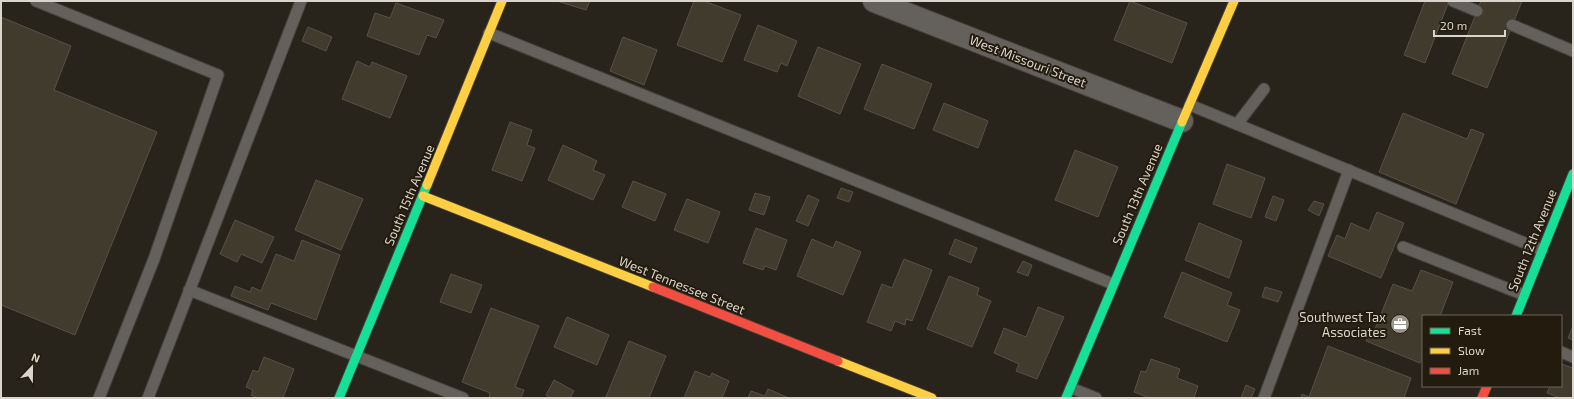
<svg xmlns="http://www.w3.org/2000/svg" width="1574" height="399" font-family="'Exo 2',sans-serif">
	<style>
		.building { fill: #413b2e; stroke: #55514b }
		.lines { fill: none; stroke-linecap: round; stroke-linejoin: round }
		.lane-casing { stroke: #44413b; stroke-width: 13 }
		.street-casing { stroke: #44413b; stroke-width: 24 }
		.fast-casing { stroke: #44413b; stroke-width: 11 }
		.slow-casing { stroke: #44413b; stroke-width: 11 }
		.jam-casing { stroke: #44413b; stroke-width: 11 }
		.lane { stroke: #64605b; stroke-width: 11 }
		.street { stroke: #64605b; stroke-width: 22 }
		.fast { stroke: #16e098; stroke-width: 9 }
		.slow { stroke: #ffcf43; stroke-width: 9 }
		.jam { stroke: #f24e42; stroke-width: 9 }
		.labels { text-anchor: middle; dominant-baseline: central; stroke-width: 4; stroke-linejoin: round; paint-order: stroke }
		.street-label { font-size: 13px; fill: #d9d4cc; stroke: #231b0e }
		.poi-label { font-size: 13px; fill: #d9d4cc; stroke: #231b0e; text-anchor: end }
	</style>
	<rect width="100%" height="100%" fill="#28241c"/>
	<path class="building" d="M557 1H590L586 10Z
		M694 1H704L741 15 722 62 677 45Z
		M1130 1 1187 23 1172 63 1114 40Z
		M1425 1H1449L1425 63 1404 55Z
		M1481 1H1522L1487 88 1452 74Z
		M396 3 444 20 436 38 427 35 419 55 367 36 375 13 390 18Z
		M1 17 71 46 54 90 157 132 75 335 1 305Z
		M758 25 797 41 787 66 781 63 777 72 744 60Z
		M308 27 332 37 326 51 302 41Z
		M623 37 657 50 644 85 610 71Z
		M818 47 861 64 840 114 798 96Z
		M357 61 370 67 372 62 407 76 390 118 342 99Z
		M882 64 932 84 914 129 864 109Z
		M944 103 988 121 978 148 933 130Z
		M1403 113 1467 139 1471 129 1484 134 1456 204 1379 172Z
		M510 122 532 130 527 145 535 148 522 181 492 170Z
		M563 145 597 161 593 170 605 175 593 200 548 180Z
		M1075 150 1118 167 1098 217 1055 200Z
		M1227 164 1265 178 1251 218 1213 204Z
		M316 180 363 199 341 250 295 230Z
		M633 181 666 194 655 221 622 207Z
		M841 188 853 192 849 202 837 198Z
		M755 193 770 197 764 215 749 210Z
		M808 195 819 200 808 226 796 221Z
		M1273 196 1284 200 1276 221 1265 217Z
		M687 199 720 212 708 243 674 230Z
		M1314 201 1324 204 1319 216 1308 210Z
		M1377 212 1404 223 1381 278 1328 256 1337 235 1345 239 1351 223 1369 231Z
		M235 220 274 237 262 263 241 254 237 262 220 254Z
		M1199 223 1242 241 1229 278 1185 260Z
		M756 228 787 240 776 270 765 266 763 270 743 263Z
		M812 239 833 248 836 241 861 252 843 295 797 276Z
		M955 239 977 248 971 263 949 254Z
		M302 240 340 255 316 320 271 303 268 310 231 296 235 286 250 292 252 287 261 291 276 254 294 261Z
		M904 259 932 270 912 321 906 319 905 325 895 321 891 331 867 322 882 284 892 288Z
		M1023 261 1032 265 1028 276 1017 272Z
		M1421 270 1453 282 1440 316H1423V357L1420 363 1366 341 1369 333 1373 334 1393 284 1412 291Z
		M1182 272 1232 293 1227 305 1240 310 1227 342 1164 317Z
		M451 274 482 285 471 313 440 302Z
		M949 276 979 288 977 295 991 301 972 347 927 329Z
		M1265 287 1282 292 1278 302 1262 297Z
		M1038 307 1064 317 1037 379 1016 371 1019 364 994 353 1004 328 1026 337Z
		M491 308 539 326 515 387 524 390 521 398H489L490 393 462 382Z
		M567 317 609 335 597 365 554 347Z
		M1573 326V340L1568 338Z
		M629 341 666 356 649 398H609L606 397Z
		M1328 346 1411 378 1404 398H1301L1302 394 1309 397Z
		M264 357 294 369 283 398H258L251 395 253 390 246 387 253 370 258 372Z
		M1151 359 1180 369 1177 378 1198 386 1194 398H1150L1134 392 1141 371 1146 372Z
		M1561 364 1573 368V398H1560L1547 393 1550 386H1561Z
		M695 371 710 377 712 373 729 381 722 398H684Z
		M554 380 574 391 570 398H552L546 395Z
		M1246 385 1255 389 1251 398H1241Z
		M768 389 789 398H748L751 391 765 396Z"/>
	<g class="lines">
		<defs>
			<path id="lane" d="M36 1 218 75 154 259 99 398
				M1453 1 1477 11
				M1512 25 1573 51
				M489 33 1113 284
				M1190 105 1542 250
				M1238 123 1264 89
				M1403 247 1524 295
				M189 290 463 398
				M1561 352 1573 357
				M1071 388 1096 398
				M148 398 301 1
				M1264 398 1349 170"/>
			<path id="street" d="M874 1 1182 121"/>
			<path id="fast" d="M1516 316 1573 174
				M339 398 427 185
				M1066 398 1182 122"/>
			<path id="slow" d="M1182 122 1234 1
				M427 185 502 1
				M423 196 653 287
				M838 361 932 398"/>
			<path id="jam" d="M653 287 838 361
				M1482 398 1487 386"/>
		</defs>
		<use href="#lane" class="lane-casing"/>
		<use href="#street" class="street-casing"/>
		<use href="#fast" class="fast-casing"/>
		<use href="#slow" class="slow-casing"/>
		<use href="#jam" class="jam-casing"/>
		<use href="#lane" class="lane"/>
		<use href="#street" class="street"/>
		<use href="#fast" class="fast"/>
		<use href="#slow" class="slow"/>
		<use href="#jam" class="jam"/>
	</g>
	<defs>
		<symbol id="office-disc" viewBox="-11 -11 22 22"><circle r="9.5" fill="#9b968e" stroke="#231b0e"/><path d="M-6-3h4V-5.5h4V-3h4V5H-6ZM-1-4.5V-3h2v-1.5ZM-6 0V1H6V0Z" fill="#fff"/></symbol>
	</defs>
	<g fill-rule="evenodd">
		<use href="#office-disc" x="1389" y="313" width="22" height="22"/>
	</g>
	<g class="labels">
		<g class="street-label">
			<text transform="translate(1028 61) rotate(21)">West Missouri Street</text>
			<text transform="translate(1137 194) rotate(-67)">South 13th Avenue</text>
			<text transform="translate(409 195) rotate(-67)">South 15th Avenue</text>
			<text transform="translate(1532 240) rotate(-68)">South 12th Avenue</text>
			<text transform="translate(682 285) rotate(22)">West Tennessee Street</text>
		</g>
		<g class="poi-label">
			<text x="1386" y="317">Southwest Tax<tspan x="1386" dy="15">Associates</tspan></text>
		</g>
	</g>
	<rect width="1574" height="399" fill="none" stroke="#d9d4cc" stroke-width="4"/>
	<rect x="1422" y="315" width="140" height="72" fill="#231b0e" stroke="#6c655a"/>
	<rect x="1430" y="328" width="20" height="6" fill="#16e098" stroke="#6c655a"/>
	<text x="1458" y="335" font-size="12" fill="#d9d4cc">Fast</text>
	<rect x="1430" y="348" width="20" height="6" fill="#ffcf43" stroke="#6c655a"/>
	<text x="1458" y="355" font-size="12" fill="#d9d4cc">Slow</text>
	<rect x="1430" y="368" width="20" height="6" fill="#f24e42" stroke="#6c655a"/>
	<text x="1458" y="375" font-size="12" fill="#d9d4cc">Jam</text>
	<g transform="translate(32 367) rotate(22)" stroke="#231b0e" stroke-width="3" paint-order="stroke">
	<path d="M0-3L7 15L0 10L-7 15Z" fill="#d9d4cc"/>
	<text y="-6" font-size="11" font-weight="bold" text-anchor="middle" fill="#d9d4cc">N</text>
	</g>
	<path d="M1434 30v6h71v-6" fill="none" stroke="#d9d4cc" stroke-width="2"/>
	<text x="1440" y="30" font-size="12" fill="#d9d4cc" stroke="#231b0e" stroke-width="3" paint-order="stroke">20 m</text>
</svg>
